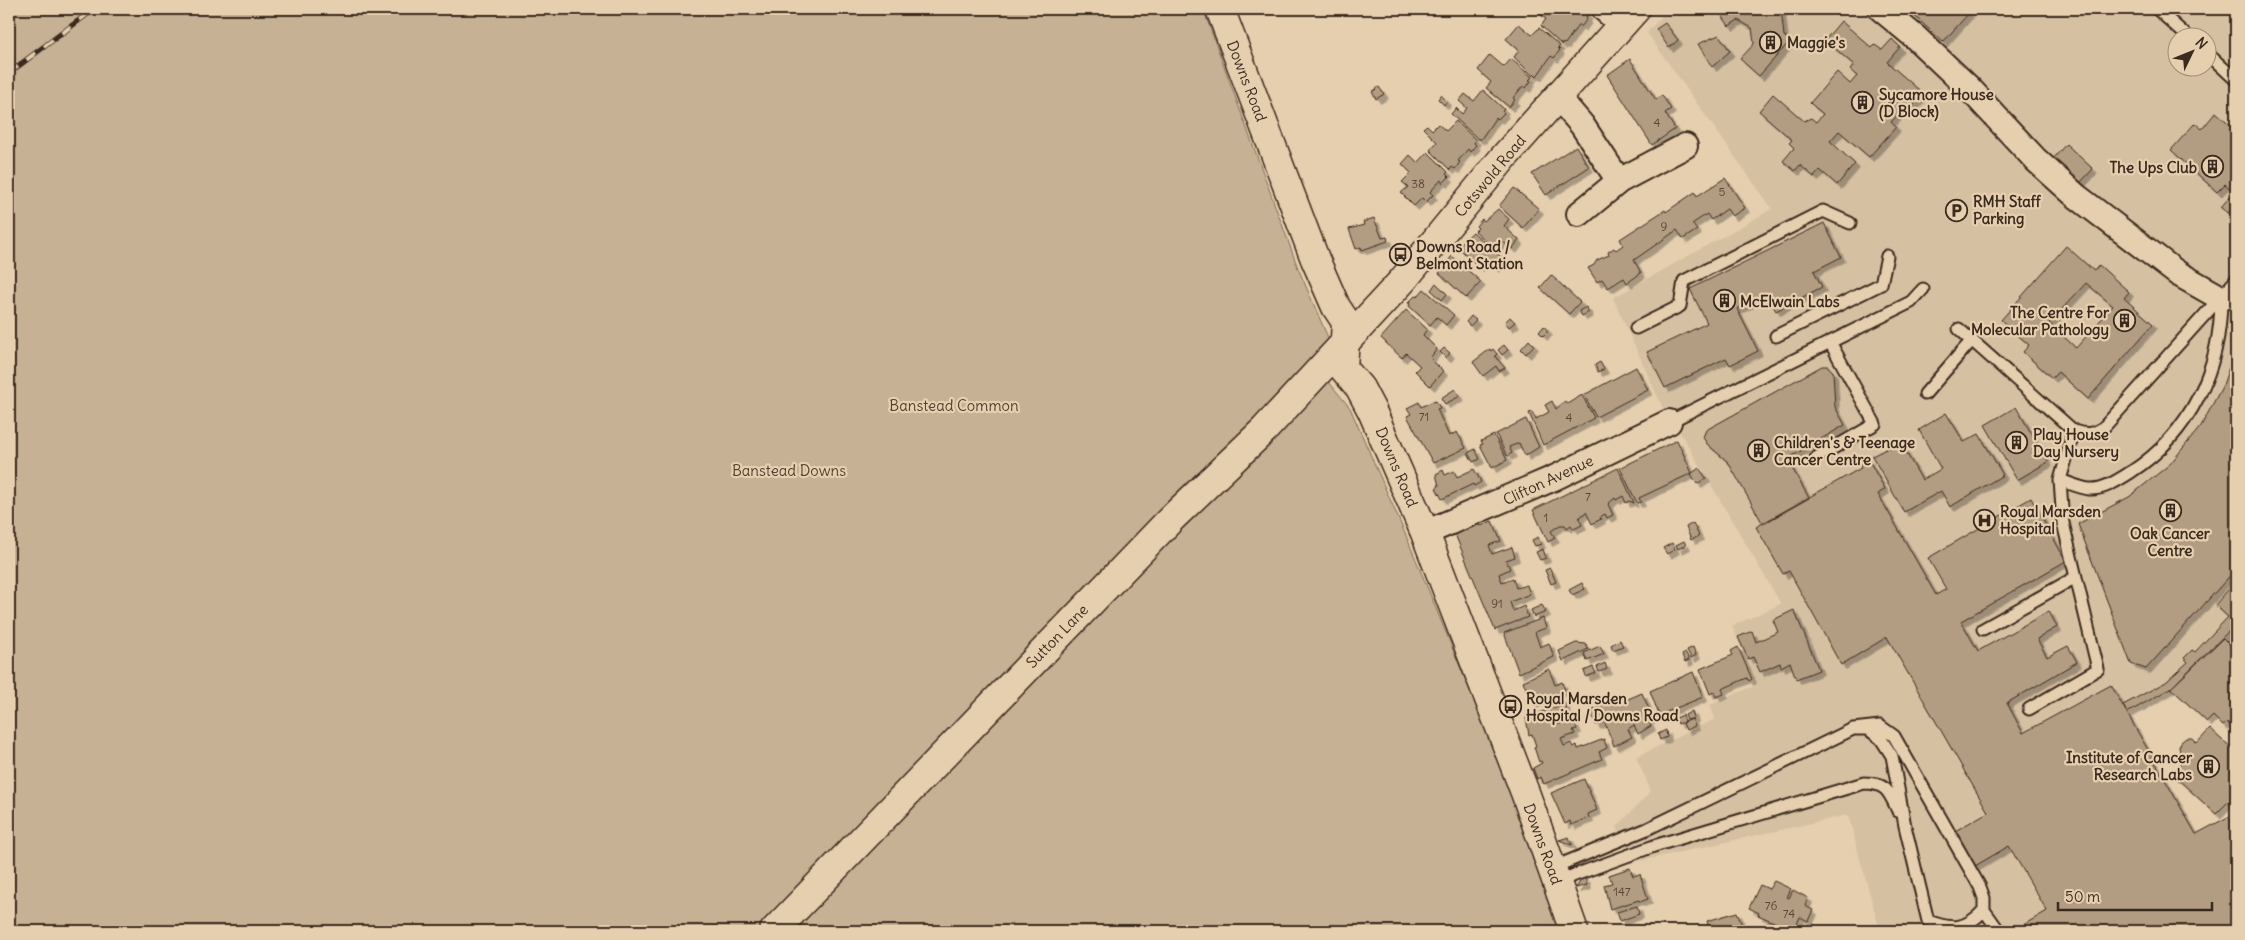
<svg xmlns="http://www.w3.org/2000/svg" width="2245" height="940" font-family="Delius,sans-serif">
	<style>
		.built { fill: #d6c0a2; fill-rule: evenodd }
		.green { fill: #c7b195; stroke: #816e5a }
		.building { fill: #b29c82; stroke: #3b2a1e; fill-rule: evenodd; filter: url(#shadow) }
		.lines { fill: none; stroke-linecap: round; stroke-linejoin: round }
		.service-casing { stroke: #3b2a1e; stroke-width: 15 }
		.minor-casing { stroke: #3b2a1e; stroke-width: 28 }
		.tertiary-casing { stroke: #3b2a1e; stroke-width: 31 }
		.secondary-casing { stroke: #3b2a1e; stroke-width: 31 }
		.service { stroke: #e6cfaf; stroke-width: 11 }
		.minor { stroke: #e6cfaf; stroke-width: 24 }
		.tertiary { stroke: #e6cfaf; stroke-width: 28 }
		.secondary { stroke: #e6cfaf; stroke-width: 28 }
		.rail-casing { stroke: #3b2a1e; stroke-width: 5.5 }
		.rail { stroke: #e6cfaf; stroke-width: 4; stroke-dasharray: 11; stroke-linecap: butt }
		.labels { text-anchor: middle; dominant-baseline: central; stroke-width: 4.5; stroke-linejoin: round; paint-order: stroke }
		.number-label { font-size: 12px; fill: #594637 }
		.poi-label { font-size: 15px; font-weight: bold; fill: #3b2a1e; stroke: #e6cfaf; text-anchor: start }
		.street-label { font-size: 15px; fill: #3b2a1e; stroke: #e6cfaf }
		.park-label { font-size: 15px; fill: #503e30; stroke: #e6cfaf }
	</style>
	<defs>
		<filter id="shadow"><feDropShadow dx="4.5" dy="4.5" stdDeviation="0" flood-color="#0004"/></filter>
	</defs>
	<rect width="100%" height="100%" fill="#e6cfaf"/>
	<filter id="ink" filterUnits="userSpaceOnUse"><feTurbulence type="fractalNoise" baseFrequency=".02" numOctaves="2"/><feDisplacementMap in="SourceGraphic" scale="10" xChannelSelector="R" yChannelSelector="G"/><feConvolveMatrix kernelMatrix="1 2 1 2 8 2 1 2 1" color-interpolation-filters="sRGB"/></filter>
	<g filter="url(#ink)">
		<path class="built" d="M1668 9H2236V731L2227 722 2223 726 2213 716 2207 722 2171 688 2127 713 2196 834 2228 817 2236 826V931H1880L1848 815 1631 863 1617 827 1651 791 1636 757 1715 719 1710 705 1756 685 1732 626 1781 604 1680 432 1675 435 1613 298 1772 209 1647 33ZM2178 38H2208V68H2178Z"/>
		<path class="green" d="M9 9H1203L1298 268 1329 340 1311 360 1350 408 1407 538 1569 931H9Z"/>
		<path class="building" d="M1534 9H1581L1588 15 1586 17 1587 19 1581 27 1579 24 1565 44 1563 43 1562 45 1541 26 1546 19Z
			M1722 9H1781L1784 36 1790 41 1759 76 1740 59 1754 44 1752 28 1738 20 1729 26 1719 11Z
			M1907 9H1965L1969 13 1943 42Z
			M1841 21 1872 48 1875 45 1882 50 1892 39 1900 47 1887 62 1918 89 1917 91 1922 96 1912 107 1908 104 1891 122 1896 127 1869 157 1839 131 1830 141 1855 164 1837 185 1820 170 1814 177 1800 165 1795 171 1783 161 1794 148 1789 143 1792 140 1759 111 1773 94 1804 121 1811 118 1816 122 1823 114 1810 103 1837 72 1850 84 1857 76 1850 70 1854 65 1825 40Z
			M1665 23 1678 40 1669 48 1656 29Z
			M1519 24 1532 35 1539 28 1560 46 1558 48 1560 50 1554 58 1551 56 1537 76 1535 74 1533 76 1514 57 1519 50 1506 39Z
			M1719 35 1730 51 1712 67 1698 44Z
			M1490 55 1504 67 1511 59 1532 77 1529 80 1531 81 1526 88 1523 86 1513 98 1515 100 1509 107 1486 88 1491 82 1478 70Z
			M1630 59 1656 100 1662 95 1671 109 1665 113 1675 129 1652 145 1607 75Z
			M1379 87 1384 94 1376 99 1372 92Z
			M1483 90 1504 109 1502 111 1504 113 1498 119 1496 117 1481 139H1478L1451 114 1456 108 1462 114 1467 108 1459 101 1465 94 1474 101Z
			M1441 95 1447 101 1444 105 1438 99Z
			M2216 112 2236 130V204L2228 213 2221 207 2234 192 2225 184 2217 192 2171 150 2195 123 2202 129Z
			M1456 121 1476 140 1474 143 1476 145 1470 152 1468 149 1458 161 1460 162 1455 169 1452 167 1450 170 1430 150 1437 142 1423 128 1427 125 1432 130 1438 124 1446 131Z
			M2066 144 2093 169 2080 183 2053 159Z
			M1576 146 1589 167 1546 195 1532 174Z
			M1428 152 1448 172 1446 174 1449 177 1443 183 1441 180 1430 192 1433 195 1426 202 1422 198 1414 206 1401 193 1408 187 1402 182 1411 173 1402 164 1410 155 1418 163Z
			M1725 178 1745 208 1732 216 1727 209 1711 220 1707 214 1692 224 1697 230 1683 239 1677 230 1634 260 1641 273 1627 283 1624 278 1608 288 1602 279 1597 282 1588 268 1594 265 1597 260 1609 255 1608 252 1614 248 1616 250 1623 245 1620 239 1665 210 1666 212 1695 192 1697 196Z
			M1514 188 1539 209 1523 228 1499 206Z
			M1498 209 1509 219 1504 226 1519 240 1512 249 1502 241 1495 249 1475 231 1478 228 1476 226 1482 219 1484 221Z
			M1374 218 1382 238 1387 237 1388 241 1362 250 1361 247 1356 249 1349 229 1364 225 1363 222Z
			M1824 223 1841 257 1814 271 1822 287 1776 311 1767 294 1737 309 1758 351 1730 365 1726 358 1665 388 1647 352 1707 323 1690 289Z
			M1473 232 1502 258 1495 268 1486 260 1479 267 1460 249 1462 247 1459 245Z
			M2066 246 2094 271 2099 265 2129 292 2124 298 2153 324 2088 399 2058 372 2052 378 2023 352 2029 345 2001 320ZM2086 283 2113 306 2076 348 2049 323Z
			M1452 256 1481 282 1466 298 1439 273Z
			M1551 275 1580 302 1569 314 1540 288Z
			M1436 283 1447 294 1442 300 1431 290Z
			M1424 289 1454 315 1446 325 1437 317 1430 325 1409 306 1410 304 1408 303 1415 296 1417 297Z
			M1586 307 1589 312 1582 316 1579 311Z
			M1406 310 1427 329 1423 335 1437 349 1430 358 1443 371 1430 386 1415 371 1420 366 1406 353 1402 358 1381 338Z
			M1471 316 1476 320 1470 326 1466 322Z
			M1510 317 1515 322 1509 327 1505 322Z
			M1544 326 1548 331 1543 336 1539 332Z
			M1529 340 1534 345 1526 354 1521 349Z
			M1504 345 1508 350 1502 355 1498 350Z
			M2236 347V569L2146 669 2131 664 2078 524 2129 497 2170 464 2201 426 2223 385Z
			M1444 348 1450 353 1446 358 1440 352Z
			M1490 349 1491 351 1493 349 1497 354 1495 356 1505 368 1499 371 1496 366 1483 376 1473 362Z
			M1600 362 1604 369 1598 372 1595 365Z
			M1822 366H1828L1833 372 1835 407 1845 425 1787 459 1809 498 1763 524 1728 462 1707 444 1703 437 1706 430Z
			M1636 367 1648 390 1596 417 1584 395Z
			M1455 389 1460 396 1445 404 1441 398Z
			M1582 395 1594 418 1543 445 1529 413 1532 412 1536 419 1549 412 1545 405 1552 401 1556 409 1565 401 1567 404Z
			M1433 401V402L1436 401 1440 408 1437 409 1449 436 1457 432 1466 448 1433 463 1407 416 1411 414 1407 408 1419 402 1421 407Z
			M2016 407 2048 462 2017 480 1985 425Z
			M1946 413 1964 442 1979 434 2003 475 1950 507 1941 491 1904 512 1872 456 1900 442 1922 480 1941 469 1919 430Z
			M1526 419 1539 447 1525 456 1519 443 1509 447 1512 453 1507 456 1496 434Z
			M1494 435 1507 460 1492 468 1480 445 1483 444 1481 441Z
			M1677 440 1692 473 1639 498 1641 502 1637 503 1620 468Z
			M1475 449 1480 459 1473 462 1468 453Z
			M1868 459 1885 489 1878 494 1936 595 1946 589 1928 558 2031 498 2066 561 1961 621 1978 651 2049 611 2057 627 2037 639 2047 657 2068 646 2077 662 2007 703 2023 733 2111 685 2196 834 2228 817 2236 825V931H2013L2047 911 2009 846 1975 866 1955 831 1988 812 1887 637 1841 665 1789 571 1783 574 1756 527 1861 468 1859 464Z
			M1618 468 1634 503 1629 501 1626 503 1623 496 1616 500 1615 498 1608 504 1613 515 1607 518 1605 514 1600 517 1601 519 1592 524 1586 512 1579 518 1582 525 1574 529 1571 525 1567 528 1565 525H1560L1551 531 1555 538 1548 542 1533 510Z
			M1699 468 1706 478 1697 484 1691 474Z
			M1474 469 1481 482 1474 486 1473 484 1442 499 1436 488 1439 486 1436 474 1443 470 1445 475 1454 471 1457 477Z
			M1478 521 1481 526 1492 521 1501 541 1489 545 1492 554 1512 547 1515 557 1506 560 1510 569 1499 574 1502 582 1513 578 1516 588 1527 585 1530 594 1510 602 1513 611 1524 606 1528 617 1495 630 1454 532Z
			M1693 523 1699 536 1691 540 1686 527Z
			M1538 537 1541 544 1535 546 1532 540Z
			M1684 541 1686 545 1678 549 1676 545Z
			M1672 543 1675 549 1667 554 1663 548Z
			M1543 549 1546 558 1540 560 1536 552Z
			M1550 568 1556 582 1551 584 1545 570Z
			M1582 583 1585 589 1572 595 1569 590Z
			M2234 583 2236 585V624L2171 688 2127 713 2123 705 2166 682 2188 662 2184 658 2192 650 2195 652 2228 617 2215 605Z
			M1542 605 1546 612 1534 617 1531 610Z
			M1794 610 1819 670 1796 679 1790 662 1781 667 1780 663 1760 672 1753 657 1748 659 1738 637 1752 631 1756 642 1778 632 1773 620Z
			M1543 618 1546 628 1535 632 1540 647 1549 643 1554 657 1519 673 1504 633Z
			M2223 638 2236 651V731L2227 722 2223 726 2213 716 2207 722 2171 688Z
			M1620 640 1623 646 1613 650 1611 645Z
			M1576 643 1586 644 1588 649 1563 661 1559 651Z
			M1600 646 1604 654 1587 661 1584 653Z
			M1693 647 1696 655 1691 658 1687 650Z
			M1738 647 1752 679 1749 681 1747 678 1722 689 1724 694 1716 697 1714 692 1710 694 1700 669 1733 655 1731 651Z
			M1686 653 1689 660 1685 662 1682 655Z
			M1605 663 1607 669 1599 672 1597 667Z
			M1593 667 1596 673 1586 677 1584 671Z
			M1549 669 1555 685 1562 682 1565 690 1532 704 1523 681Z
			M1693 672 1703 697 1659 715 1650 691Z
			M1642 693 1653 718 1648 720 1651 726 1638 734 1634 725 1628 729 1632 737 1614 746 1598 706 1618 696 1621 702Z
			M1565 703 1566 713 1553 717 1557 725 1569 720 1571 724 1574 722 1577 729 1573 730 1575 734 1561 739 1564 746 1571 743 1573 747 1577 745 1578 749 1604 739 1607 748 1599 752 1602 759 1544 784 1541 777 1537 779 1533 768 1542 763 1541 761 1539 762 1534 747 1536 746 1532 734 1529 735 1526 718Z
			M1595 708 1601 723 1596 725 1590 711Z
			M1692 711 1694 718 1687 720 1685 715Z
			M1683 715 1685 722 1678 724 1676 718Z
			M1692 719 1695 726 1686 730 1683 723Z
			M2210 729 2236 753V810L2228 802 2216 814 2172 774 2186 758 2180 752 2179 747 2181 742 2186 738H2192L2197 743Z
			M1666 730 1667 737 1660 740 1658 734Z
			M1584 779 1597 810 1588 814 1589 818 1571 825 1570 821 1565 824 1551 793Z
			M1569 837 1572 845 1559 840Z
			M1630 868 1633 876 1640 874 1648 899 1640 902 1639 900 1610 909 1604 885 1612 883 1609 875Z
			M1585 877 1587 885 1576 888 1581 880Z
			M1774 881 1791 889 1787 897 1789 898 1793 890 1808 898 1805 906 1813 910 1808 921 1800 917 1794 931 1758 915 1759 913 1749 908 1760 885 1769 889Z
			M1637 906 1639 914 1620 921 1617 912Z
			M1737 912 1744 931H1710L1707 921Z
			M1813 925 1815 931 1796 930Z"/>
		<g class="lines">
			<defs>
				<path id="service" d="M2157 9 2189 38
					M2208 54 2236 80
					M1636 328 1680 306 1684 281 1823 211 1850 223
					M1959 329 2074 431C2086 435 2093 435 2104 427L2236 280
					M1776 336 1881 284 1887 256
					M1925 394 1972 340
					M1669 422 1911 302 1923 289
					M1816 458 1875 424 1830 342
					M2060 480C2069 483 2080 488 2089 489 2104 490 2118 480 2131 472 2191 433 2221 368 2221 298L2236 305
					M1983 629 2076 577
					M2029 709 2098 669 2063 523 2060 480 2074 431
					M1570 877 1559 876 1552 868 1647 829 1853 729 1880 726 1894 736 1980 887 1984 898V910C1966 930 1952 930 1928 921L1905 826 1892 756 1881 739 1868 729H1853
					M1564 879 1654 846 1864 783C1887 783 1889 792 1898 811
					M1984 910 1999 931"/>
				<path id="minor" d="M1604 9 1622 25
					M1881 9 1915 37 1969 88 2036 160 2075 195 2177 273 2221 298
					M1558 97 1582 125 1619 181
					M1579 214 1619 181 1685 146
					M1425 533 1554 478 1669 422"/>
				<path id="tertiary" d="M1220 9 1315 259 1336 307 1346 322 1343 368 1360 388 1372 411 1425 533 1526 795 1574 931"/>
				<path id="secondary" d="M774 931 1172 518 1264 430 1403 280 1504 157 1636 9"/>
			</defs>
			<use href="#service" class="service-casing"/>
			<use href="#minor" class="minor-casing"/>
			<use href="#tertiary" class="tertiary-casing"/>
			<use href="#secondary" class="secondary-casing"/>
			<use href="#service" class="service"/>
			<use href="#minor" class="minor"/>
			<use href="#tertiary" class="tertiary"/>
			<use href="#secondary" class="secondary"/>
			<defs>
				<path id="rail" d="M9 73 94 9"/>
			</defs>
			<use href="#rail" class="rail-casing"/>
			<use href="#rail" class="rail"/>
		</g>
	</g>
	<defs>
		<symbol id="building-ring" viewBox="-11 -11 22 22"><circle r="9.5" fill="#e6cfaf" stroke="#3b2a1e" stroke-width="1.5"/><path d="M-4-6H4V6H1V3H-1V6H-4ZM-2.5-4.3h1.7v1.8h-1.7ZM.8-4.3h1.7v1.8H.8ZM-2.5-1h1.7V.8h-1.7ZM.8-1h1.7V.8H.8Z" fill="#3b2a1e"/></symbol>
		<symbol id="parking-ring" viewBox="-11 -11 22 22"><circle r="9.5" fill="#e6cfaf" stroke="#3b2a1e" stroke-width="1.5"/><path d="M-3.5-5.5H1a3.5 3.5 0 0 1 0 7H-1V5.5H-3.5ZM-1-3.4V-.6H.8a1.4 1.4 0 0 0 0-2.8Z" fill="#3b2a1e"/></symbol>
		<symbol id="bus-ring" viewBox="-11 -11 22 22"><circle r="9.5" fill="#e6cfaf" stroke="#3b2a1e" stroke-width="1.5"/><path d="M-5-6H5V4H4V6H2V4H-2V6H-4V4H-5ZM-3.5-4V0h7V-4ZM-3.5 1.2v1.5H-2V1.2ZM2 1.2v1.5H3.5V1.2Z" fill="#3b2a1e"/></symbol>
		<symbol id="hospital-ring" viewBox="-11 -11 22 22"><circle r="9.5" fill="#e6cfaf" stroke="#3b2a1e" stroke-width="1.5"/><path d="M-5-5h3v3.5h4V-5h3V5h-3V1.5h-4V5h-3Z" fill="#3b2a1e"/></symbol>
	</defs>
	<g fill-rule="evenodd">
		<use href="#building-ring" x="1758" y="30" width="25" height="25"/>
		<use href="#building-ring" x="1850" y="90" width="25" height="25"/>
		<use href="#building-ring" x="2200" y="154" width="25" height="25"/>
		<use href="#parking-ring" x="1944" y="198" width="25" height="25"/>
		<use href="#bus-ring" x="1388" y="242" width="25" height="25"/>
		<use href="#building-ring" x="1712" y="288" width="25" height="25"/>
		<use href="#building-ring" x="2112" y="308" width="25" height="25"/>
		<use href="#building-ring" x="2004" y="430" width="25" height="25"/>
		<use href="#building-ring" x="1746" y="438" width="25" height="25"/>
		<use href="#building-ring" x="2158" y="498" width="25" height="25"/>
		<use href="#hospital-ring" x="1972" y="508" width="25" height="25"/>
		<use href="#bus-ring" x="1498" y="694" width="25" height="25"/>
		<use href="#building-ring" x="2196" y="754" width="25" height="25"/>
	</g>
	<g class="labels">
		<g class="number-label">
			<text x="1657" y="122">4</text>
			<text x="1418" y="183">38</text>
			<text x="1722" y="191">5</text>
			<text x="1664" y="226">9</text>
			<text x="1424" y="416">71</text>
			<text x="1569" y="417">4</text>
			<text x="1588" y="496">7</text>
			<text x="1546" y="517">1</text>
			<text x="1497" y="603">91</text>
			<text x="1622" y="891">147</text>
			<text x="1771" y="905">76</text>
			<text x="1789" y="913">74</text>
		</g>
		<g class="poi-label">
			<text x="1787" y="42">Maggie's</text>
			<text x="1879" y="94">Sycamore House<tspan x="1879" dy="17">(D Block)</tspan></text>
			<text x="2197" y="167" text-anchor="end">The Ups Club</text>
			<text x="1973" y="201">RMH Staff<tspan x="1973" dy="17">Parking</tspan></text>
			<text x="1416" y="246">Downs Road /<tspan x="1416" dy="17">Belmont Station</tspan></text>
			<text x="1740" y="301">McElwain Labs</text>
			<text x="2109" y="312" text-anchor="end">The Centre For<tspan x="2109" dy="17">Molecular Pathology</tspan></text>
			<text x="2033" y="434">Play House<tspan x="2033" dy="17">Day Nursery</tspan></text>
			<text x="1774" y="442">Children's &amp; Teenage<tspan x="1774" dy="17">Cancer Centre</tspan></text>
			<text x="2000" y="511">Royal Marsden<tspan x="2000" dy="17">Hospital</tspan></text>
			<text x="2170" y="533" text-anchor="middle">Oak Cancer<tspan x="2170" dy="17">Centre</tspan></text>
			<text x="1526" y="698">Royal Marsden<tspan x="1526" dy="17">Hospital / Downs Road</tspan></text>
			<text x="2192" y="757" text-anchor="end">Institute of Cancer<tspan x="2192" dy="17">Research Labs</tspan></text>
		</g>
		<g class="street-label">
			<text transform="translate(1247 81) rotate(69)">Downs Road</text>
			<text transform="translate(1490 176) rotate(-50)">Cotswold Road</text>
			<text transform="translate(1397 467) rotate(67)">Downs Road</text>
			<text transform="translate(1548 480) rotate(-25)">Clifton Avenue</text>
			<text transform="translate(1057 636) rotate(-46)">Sutton Lane</text>
			<text transform="translate(1543 844) rotate(70)">Downs Road</text>
		</g>
		<g class="park-label">
			<text x="954" y="405">Banstead Common</text>
			<text x="789" y="470">Banstead Downs</text>
		</g>
	</g>
	<rect width="2245" height="940" fill="none" stroke="#e6cfaf" stroke-width="30"/>
	<rect x="15" y="15" width="2215" height="910" fill="none" stroke="#3b2a1e" stroke-width="2" filter="url(#ink)"/>
	<g transform="translate(2192 52) rotate(47)"><circle r="24" fill="#e6cfaf" stroke="#a28d75"/>
	<path d="M0-4L9 19L0 12L-9 19Z" fill="#3b2a1e"/>
	<text y="-8" font-size="14" font-weight="bold" text-anchor="middle" fill="#3b2a1e">N</text>
	</g>
	<path d="M2058 902v8h154v-8" fill="none" stroke="#3b2a1e" stroke-width="2.5"/>
	<text x="2065" y="902" font-size="15" fill="#3b2a1e" stroke="#e6cfaf" stroke-width="4" paint-order="stroke">50 m</text>
</svg>
